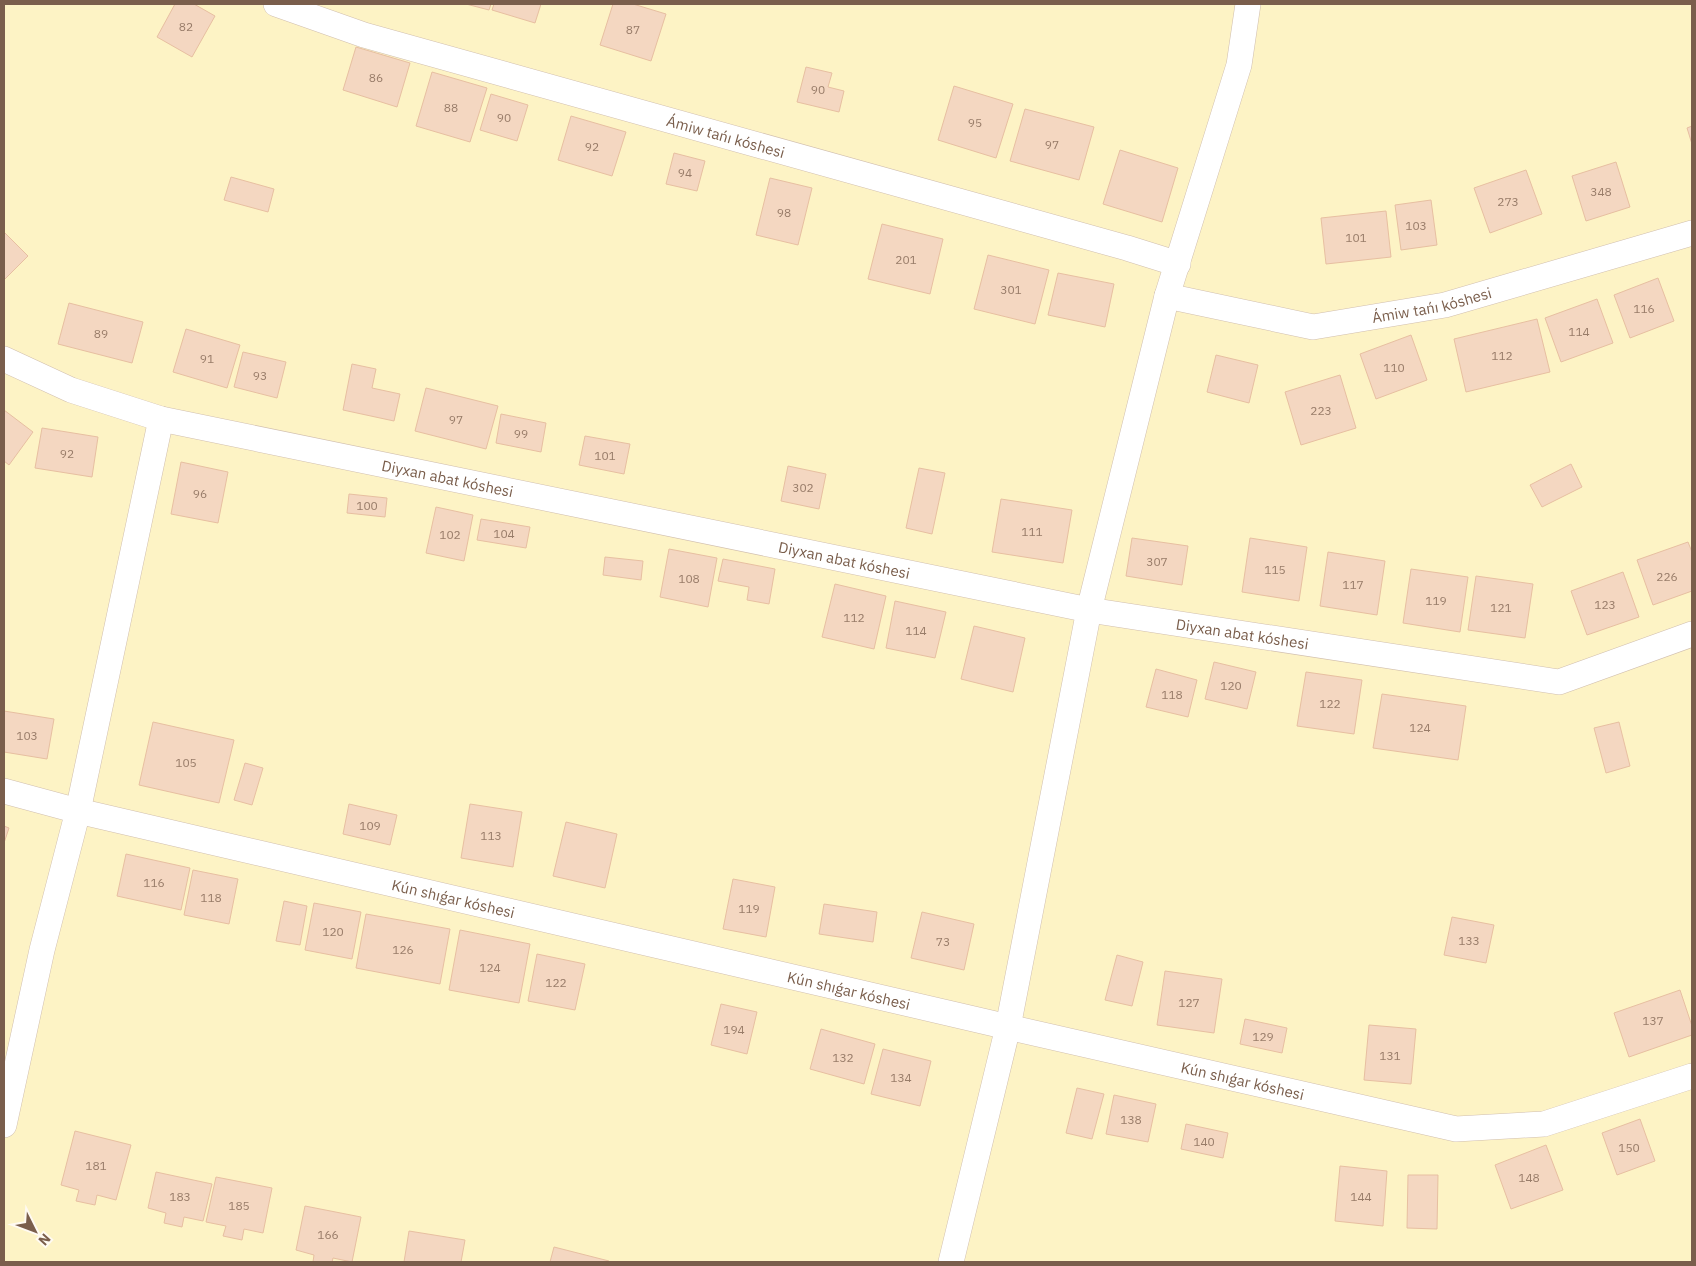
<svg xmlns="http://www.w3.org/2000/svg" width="1696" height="1266" font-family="'IBM Plex Sans',sans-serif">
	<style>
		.sand { fill: #fdf3c5 }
		.building { fill: #f4d7c1; stroke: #e7bfa1 }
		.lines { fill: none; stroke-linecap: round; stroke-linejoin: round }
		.street-casing { stroke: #d1bfaf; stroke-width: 26 }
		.street { stroke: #fff; stroke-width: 25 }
		.labels { text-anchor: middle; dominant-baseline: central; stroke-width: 4.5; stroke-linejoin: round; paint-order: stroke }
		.number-label { font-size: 12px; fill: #987c69 }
		.street-label { font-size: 15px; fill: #7a5e4c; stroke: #fffaf2 }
	</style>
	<rect width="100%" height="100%" fill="#fdf7eb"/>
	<path class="sand" d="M4 4H1692V1262H4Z"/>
	<path class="building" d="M175 4H194L215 16 192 57 157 37Z
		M466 4H491L489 10Z
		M494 4H541L535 23 492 10Z
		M613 4H633L666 14 651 61 600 45Z
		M356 47 410 63 397 107 343 90Z
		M806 67 832 73 828 87 844 91 839 112 797 102Z
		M432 72 487 88 470 142 416 126Z
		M954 86 1013 104 996 158 938 140Z
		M491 94 528 105 517 141 480 130Z
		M1025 109 1094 127 1079 180 1010 161Z
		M571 116 626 132 612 176 558 160Z
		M1692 126V144L1687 128Z
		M1120 150 1178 168 1162 222 1103 204Z
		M674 153 705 161 697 191 666 184Z
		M1616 162 1630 207 1586 221 1572 176Z
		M1526 170 1542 214 1490 233 1474 188Z
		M231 177 274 189 268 212 224 200Z
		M770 178 812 188 798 245 756 235Z
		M1431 200 1437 245 1401 250 1395 205Z
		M1386 211 1391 257 1326 264 1321 218Z
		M882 224 943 239 930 294 868 279Z
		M4 232 28 256 4 280Z
		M988 255 1049 270 1035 324 974 309Z
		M1058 273 1114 284 1105 327 1048 315Z
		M1658 278 1674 321 1630 338 1614 295Z
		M1597 299 1613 343 1561 362 1545 318Z
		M69 303 143 322 132 363 58 344Z
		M1537 319 1550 372 1466 392 1454 339Z
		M186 329 240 345 227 388 173 372Z
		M1411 335 1427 380 1376 399 1360 354Z
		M243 352 286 362 277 398 234 387Z
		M1216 355 1258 365 1249 403 1207 392Z
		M352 364 376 369 372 388 400 394 394 421 343 410Z
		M1340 375 1356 428 1301 445 1285 392Z
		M426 388 498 406 486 449 415 431Z
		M4 410 33 432 9 465 4 461Z
		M501 414 546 423 541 452 496 443Z
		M42 428 98 437 92 477 35 468Z
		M585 436 630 444 624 474 579 465Z
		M181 462 228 472 218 523 171 514Z
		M1571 464 1582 487 1542 507 1530 485Z
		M788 466 826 474 819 509 781 501Z
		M919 468 945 473 932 534 906 528Z
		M349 494 387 498 385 517 347 513Z
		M1001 499 1072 510 1063 563 992 552Z
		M436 507 473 515 464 561 426 553Z
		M481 519 530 527 526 548 477 540Z
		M1132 538 1188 546 1182 585 1126 576Z
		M1250 538 1307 547 1299 601 1242 592Z
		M1688 542 1692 552V591L1653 605 1637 560Z
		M669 549 717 558 708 607 660 597Z
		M1328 552 1385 561 1377 615 1320 606Z
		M605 557 643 561 641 580 603 575Z
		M723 559 775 569 769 604 747 600 749 587 718 581Z
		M1411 569 1468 577 1460 632 1403 623Z
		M1623 572 1639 617 1587 635 1571 591Z
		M1476 576 1533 584 1525 638 1468 630Z
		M835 584 886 596 874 649 822 637Z
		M895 601 946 612 935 658 886 648Z
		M974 626 1025 638 1013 692 961 679Z
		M1214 662 1256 672 1247 709 1205 699Z
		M1156 669 1197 680 1188 717 1146 707Z
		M1306 672 1362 680 1354 734 1297 726Z
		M1382 694 1466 706 1458 760 1373 748Z
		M4 711 54 719 47 759 4 752Z
		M153 722 234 740 219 803 139 785Z
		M1619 722 1630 766 1606 773 1594 728Z
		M245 763 263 768 252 805 234 800Z
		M349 804 397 815 390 845 343 834Z
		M470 804 522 812 513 867 461 858Z
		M566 822 617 834 605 888 553 876Z
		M4 826 9 828 4 843Z
		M126 854 190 868 181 910 117 896Z
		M193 870 238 879 229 924 184 915Z
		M733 879 775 887 766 937 723 929Z
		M284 901 307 906 300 945 276 941Z
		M314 903 361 912 352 959 305 950Z
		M824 904 877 912 873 942 819 934Z
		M922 912 974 924 964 970 911 958Z
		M366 914 450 929 440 984 356 968Z
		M1452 917 1494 925 1486 963 1444 955Z
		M460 930 530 944 519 1003 449 990Z
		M537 954 585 964 575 1010 528 1001Z
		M1117 955 1143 962 1132 1006 1105 1000Z
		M1165 971 1222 979 1214 1033 1157 1025Z
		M1680 990 1692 1026V1035L1629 1057 1614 1013Z
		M721 1004 757 1012 747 1054 711 1045Z
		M1245 1019 1287 1028 1282 1053 1240 1044Z
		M1369 1025 1416 1029 1411 1084 1364 1080Z
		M821 1029 875 1044 864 1084 810 1069Z
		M883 1049 931 1061 920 1106 871 1094Z
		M1077 1088 1104 1094 1092 1139 1066 1133Z
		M1114 1095 1156 1104 1148 1142 1106 1134Z
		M1640 1119 1655 1161 1617 1175 1602 1133Z
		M1186 1124 1228 1133 1223 1158 1181 1149Z
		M75 1131 131 1145 116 1200 97 1195 95 1205 76 1201 79 1190 61 1185Z
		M1546 1145 1563 1190 1511 1209 1495 1165Z
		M1340 1166 1387 1171 1383 1226 1335 1221Z
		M156 1172 212 1184 203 1221 184 1217 182 1227 164 1223 166 1213 148 1208Z
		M1408 1175H1438L1437 1229 1407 1228Z
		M216 1177 272 1188 263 1233 244 1229 242 1240 223 1236 226 1226 206 1222Z
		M305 1206 361 1217 352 1262 333 1258 332 1262H313L314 1255 296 1250Z
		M409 1231 465 1240 461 1262H404Z
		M554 1247 609 1261 608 1262H550Z"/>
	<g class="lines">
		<defs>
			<g id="street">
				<path id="s1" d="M276 4 364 35 1127 248 1178 264"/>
				<path id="s2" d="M1167 296 1313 327 1445 305 1692 233"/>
				<path id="s3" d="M4 359 71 390 161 419 1089 610 1559 682 1692 634"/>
				<path id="s4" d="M4 791 78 811 1008 1027 1456 1129 1544 1124 1692 1076"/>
				<path d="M4 1125 42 950 78 811 161 419"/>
				<path d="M951 1262 1008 1027 1089 610 1167 296 1239 65 1248 4"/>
			</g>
		</defs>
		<use href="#street" class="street-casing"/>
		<use href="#street" class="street"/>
	</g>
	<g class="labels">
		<g class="number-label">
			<text x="186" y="26">82</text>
			<text x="633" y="29">87</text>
			<text x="376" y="77">86</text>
			<text x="818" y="89">90</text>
			<text x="451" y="107">88</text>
			<text x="504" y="117">90</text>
			<text x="975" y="122">95</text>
			<text x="1052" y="144">97</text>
			<text x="592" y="146">92</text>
			<text x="685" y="172">94</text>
			<text x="1601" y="191">348</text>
			<text x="1508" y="201">273</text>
			<text x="784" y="212">98</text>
			<text x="1416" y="225">103</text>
			<text x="1356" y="237">101</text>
			<text x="906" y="259">201</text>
			<text x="1011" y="289">301</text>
			<text x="1644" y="308">116</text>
			<text x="1579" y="331">114</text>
			<text x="101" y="333">89</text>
			<text x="1502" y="355">112</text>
			<text x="207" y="358">91</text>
			<text x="1394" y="367">110</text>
			<text x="260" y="375">93</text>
			<text x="1321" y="410">223</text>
			<text x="456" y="419">97</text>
			<text x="521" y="433">99</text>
			<text x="67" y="453">92</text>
			<text x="605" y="455">101</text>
			<text x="803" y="487">302</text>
			<text x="200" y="493">96</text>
			<text x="367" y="505">100</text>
			<text x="1032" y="531">111</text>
			<text x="504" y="533">104</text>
			<text x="450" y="534">102</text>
			<text x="1157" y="561">307</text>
			<text x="1275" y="569">115</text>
			<text x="1667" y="576">226</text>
			<text x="689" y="578">108</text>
			<text x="1353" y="584">117</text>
			<text x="1436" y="600">119</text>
			<text x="1605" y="604">123</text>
			<text x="1501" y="607">121</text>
			<text x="854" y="617">112</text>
			<text x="916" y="630">114</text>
			<text x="1231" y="685">120</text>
			<text x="1172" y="694">118</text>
			<text x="1330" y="703">122</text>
			<text x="1420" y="727">124</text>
			<text x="27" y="735">103</text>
			<text x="186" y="762">105</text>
			<text x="370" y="825">109</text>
			<text x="491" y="835">113</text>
			<text x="154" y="882">116</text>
			<text x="211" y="897">118</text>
			<text x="749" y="908">119</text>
			<text x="333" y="931">120</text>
			<text x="1469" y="940">133</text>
			<text x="943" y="941">73</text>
			<text x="403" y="949">126</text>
			<text x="490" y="967">124</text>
			<text x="556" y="982">122</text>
			<text x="1189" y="1002">127</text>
			<text x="1653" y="1020">137</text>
			<text x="734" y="1029">194</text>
			<text x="1263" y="1036">129</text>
			<text x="1390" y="1055">131</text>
			<text x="843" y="1057">132</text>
			<text x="901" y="1077">134</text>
			<text x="1131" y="1119">138</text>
			<text x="1204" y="1141">140</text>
			<text x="1629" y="1147">150</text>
			<text x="96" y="1165">181</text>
			<text x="1529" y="1177">148</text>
			<text x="180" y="1196">183</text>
			<text x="1361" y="1196">144</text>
			<text x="239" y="1205">185</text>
			<text x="328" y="1234">166</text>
		</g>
		<g class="street-label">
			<text stroke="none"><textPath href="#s1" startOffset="469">Ámiw tańı kóshesi</textPath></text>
			<text stroke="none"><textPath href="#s2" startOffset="270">Ámiw tańı kóshesi</textPath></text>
			<text stroke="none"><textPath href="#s3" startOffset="461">Diyxan abat kóshesi</textPath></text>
			<text stroke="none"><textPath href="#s3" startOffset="866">Diyxan abat kóshesi</textPath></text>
			<text stroke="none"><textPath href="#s3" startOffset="1271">Diyxan abat kóshesi</textPath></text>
			<text stroke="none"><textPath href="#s4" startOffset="462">Kún shıǵar kóshesi</textPath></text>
			<text stroke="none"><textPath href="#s4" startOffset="868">Kún shıǵar kóshesi</textPath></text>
			<text stroke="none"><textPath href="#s4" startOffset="1272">Kún shıǵar kóshesi</textPath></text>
		</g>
	</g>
	<rect width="1696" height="1266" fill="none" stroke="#7a5e4c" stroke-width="10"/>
	<g transform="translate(35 1231) rotate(132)" stroke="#fffaf2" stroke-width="4" paint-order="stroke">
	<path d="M0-4L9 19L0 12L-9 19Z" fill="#7a5e4c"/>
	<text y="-8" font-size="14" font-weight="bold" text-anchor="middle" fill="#7a5e4c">N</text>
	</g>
</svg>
